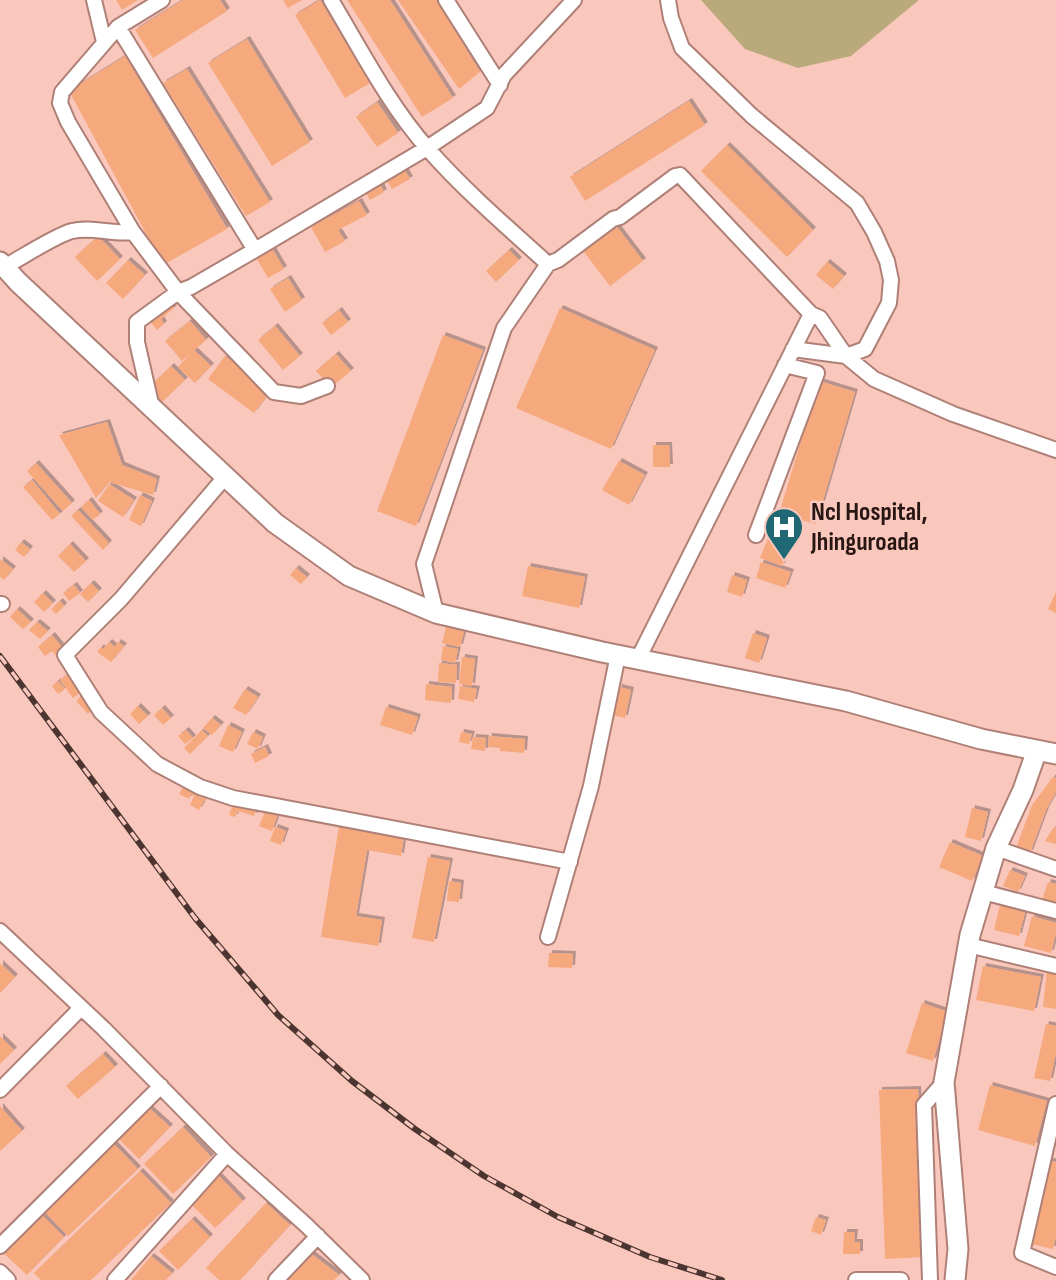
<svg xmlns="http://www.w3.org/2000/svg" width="1056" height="1280" font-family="'Sofia Sans Condensed',sans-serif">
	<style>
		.green { fill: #baa97b }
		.building { fill: #f5a97d; filter: url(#shadow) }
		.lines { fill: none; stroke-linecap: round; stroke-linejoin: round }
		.street-casing { stroke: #af8077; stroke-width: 18 }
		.secondary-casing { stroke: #af8077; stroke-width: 23 }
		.street { stroke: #fff; stroke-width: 14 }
		.secondary { stroke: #fff; stroke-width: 19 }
		.rail-casing { stroke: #4c3530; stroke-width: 6 }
		.rail { stroke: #fac7bd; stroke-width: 3.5; stroke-dasharray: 10; stroke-linecap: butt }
		.labels { text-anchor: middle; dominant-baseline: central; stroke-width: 5; stroke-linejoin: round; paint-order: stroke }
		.poi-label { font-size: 26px; font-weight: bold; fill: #281613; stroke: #fac7bd; text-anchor: start }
	</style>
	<defs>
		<filter id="shadow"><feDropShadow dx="3" dy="-3" stdDeviation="0" flood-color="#0004"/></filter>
	</defs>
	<rect width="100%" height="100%" fill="#fac7bd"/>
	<path class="green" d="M701 0H919L851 56 798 68 745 49Z"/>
	<path class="building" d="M116 0H138L122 10Z
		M183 0H220L227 11 153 58 135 30Z
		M283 0H302L288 8Z
		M320 0 370 83 345 98 295 15Z
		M347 0H390L453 98 422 117Z
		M398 0H436L480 72 459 89Z
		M247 39 310 142 272 166 208 63Z
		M125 56 227 229 163 265 69 91Z
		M187 69 270 202 246 216 163 83Z
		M689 101 705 125 585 201 570 177Z
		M377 102 398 133 377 147 356 117Z
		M727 145 813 230 787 257 701 171Z
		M403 167 410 179 392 189 385 177Z
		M378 180 384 192 370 200 364 189Z
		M359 201 367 215 338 230 345 241 325 252 311 227Z
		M614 223 643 261 610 286 581 248Z
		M98 236 120 259 97 281 75 257Z
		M270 245 284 269 268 278 254 254Z
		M509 250 519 260 496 282 486 271Z
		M128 260 145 275 123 299 106 283Z
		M827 262 844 276 833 289 816 275Z
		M288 278 302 300 285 312 270 289Z
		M169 303 174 308 161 319 164 324 157 330 149 320Z
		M560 308 655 350 611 449 516 408Z
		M339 310 348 322 331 335 322 323Z
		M190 321 206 340 182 361 165 341Z
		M275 326 300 356 283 370 258 340Z
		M443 335 483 350 416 526 377 511Z
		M194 350 211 366 195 383 178 367Z
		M336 354 351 371 331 387 316 371Z
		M225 356 271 391 254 413 208 379Z
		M171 366 185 380 161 403 147 389Z
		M819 381 855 392 816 524 779 514Z
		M107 422 122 465 157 479 153 495 109 482 96 498 59 435Z
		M653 445H669L670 467H653Z
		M619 461 645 475 629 505 602 490Z
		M36 463 72 503 63 511 27 471Z
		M32 480 60 514 52 520 23 487Z
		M109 484 134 500 123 517 98 501Z
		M140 495 152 501 141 526 129 520Z
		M89 500 100 514 93 520 81 507Z
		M78 510 109 543 103 550 71 516Z
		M769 536 790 544 782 566 760 558Z
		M21 542 30 549 24 557 15 550Z
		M70 544 86 561 74 572 58 556Z
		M0 559 13 569 4 580 0 577Z
		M761 562 791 572 785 588 756 578Z
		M528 566 585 577 579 608 522 596Z
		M296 568 307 577 301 584 290 575Z
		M732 575 747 580 742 597 727 592Z
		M91 583 99 591 88 602 80 594Z
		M74 585 80 593 69 601 63 593Z
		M1056 592V613L1048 609Z
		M43 593 53 603 44 612 34 602Z
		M60 601 64 606 56 614 51 609Z
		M17 609 31 622 23 629 10 617Z
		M37 622 48 631 40 639 29 630Z
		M446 627 464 631 460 647 442 643Z
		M753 633 767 638 759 663 745 658Z
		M52 635 65 651 57 657 52 651 45 656 38 647Z
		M109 642 115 647 118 642 124 646 111 662 97 652 101 647 103 649Z
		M443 646 458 649 455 663 441 660Z
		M462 657 475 659 472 686 459 684Z
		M439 663 457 665 456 683 438 682Z
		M72 671 85 689 73 698 60 680Z
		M58 681 65 689 58 694 52 686Z
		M426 684 452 687 451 703 425 700Z
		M460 686 477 689 474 702 458 699Z
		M619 687 631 690 625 718 613 715Z
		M245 689 258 697 246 715 233 708Z
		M83 694 94 707 88 714 76 701Z
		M138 706 148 716 139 724 130 714Z
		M386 707 418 717 412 735 380 725Z
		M162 708 171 718 163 725 154 715Z
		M212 718 221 725 212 735 203 728Z
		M228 725 242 732 233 752 219 746Z
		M186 730 193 738 185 744 178 736Z
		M202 730 208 736 190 754 184 748Z
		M253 732 263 737 258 749 247 744Z
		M461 732 472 734 469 744 459 742Z
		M489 736 525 739 524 753 500 751V748L488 747Z
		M473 737 486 738 485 751 471 749Z
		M265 747 269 756 255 763 251 754Z
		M1053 777 1056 778V792L1046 810 1030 853 1016 848 1032 805Z
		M186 782 209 794 205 801 191 794 189 799 179 794Z
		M194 796 204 801 199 810 190 805Z
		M235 799 257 807 254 816 238 811 235 817 229 815Z
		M267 806 279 811 272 831 259 826Z
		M972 808 988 812 981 841 965 837Z
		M339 826 404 836 401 856 367 850 356 916 382 920 378 946 321 937Z
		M275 827 286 831 281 845 270 841Z
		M1054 827 1056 828V844L1045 841Z
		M950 842 983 856 972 881 939 867Z
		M428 857 450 861 434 942 412 938Z
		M1010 870 1025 876 1018 892 1003 886Z
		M449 881 461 883 459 902 447 901Z
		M1048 882 1056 884V911L1040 906Z
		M1001 901 1026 908 1019 936 994 930Z
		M1032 916 1056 923V933L1051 953 1024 946Z
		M549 953 573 954 572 968 548 967Z
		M0 963 15 977 0 993Z
		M983 966 1041 977 1034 1011 976 1000Z
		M1047 969 1056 971V1009L1043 1007Z
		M922 1003 948 1012 933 1061 906 1053Z
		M1046 1024 1056 1026V1053L1050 1081 1034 1078Z
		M0 1036 14 1050 0 1064Z
		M103 1054 115 1067 78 1099 66 1086Z
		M990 1085 1047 1101 1035 1146 978 1130Z
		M918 1089 924 1257 885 1259 879 1090Z
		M0 1106 22 1131 0 1151Z
		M149 1108 170 1127 139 1159 119 1139Z
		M183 1127 211 1157 173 1194 144 1164Z
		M114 1144 138 1169 68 1236 43 1210Z
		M1047 1160 1056 1162V1236L1053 1249 1027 1243Z
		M140 1171 171 1203 91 1280H41L34 1273Z
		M217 1174 243 1201 215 1228 189 1202Z
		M266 1203 290 1225 240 1280H219L206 1268Z
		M39 1212 64 1237 27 1275 1 1251Z
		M816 1217 826 1220 821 1235 811 1231Z
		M192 1219 210 1237 178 1270 159 1251Z
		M844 1232H855L854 1242H860V1254H843Z
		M309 1252 339 1275 334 1280H282Z
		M151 1256 172 1273 166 1280H131Z"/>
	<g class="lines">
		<defs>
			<path id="street" d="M94 0 104 42
				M162 0 118 27 62 92 60 103 68 122 133 232 178 292 274 392 301 396 327 386
				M331 0C361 50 389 105 428 149 464 190 507 227 548 264
				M446 0 500 85
				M668 0 671 18 682 48 752 116 857 203 874 232 887 261 891 280 889 303 865 349 846 356 793 349
				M118 27 255 250
				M4 267C21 258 56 235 72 231 92 226 113 235 133 232
				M152 408 137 342V322L178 292 191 287 255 250 427 148 487 108 504 75 574 0
				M225 477 121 599 65 655 101 712 157 764 200 787 233 798 570 862
				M756 535 817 373 785 365
				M0 604H2
				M436 613 424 564 504 328 548 264 558 260 613 219 620 217 675 176 680 175 811 314 820 318 846 356 874 379 953 414 1056 450
				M638 659 811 314
				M996 848 1056 869
				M983 892 1056 911
				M0 931 104 1029 227 1154 306 1225 362 1280
				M548 937 591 786 618 655
				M968 945 1056 966
				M0 1090 81 1008
				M1056 1104 1022 1253 1056 1267
				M0 1246 161 1086
				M0 1272 8 1280
				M115 1280 227 1154
				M276 1280 318 1236
				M856 1280H901
				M930 1280 924 1105 944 1082"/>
			<path id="secondary" d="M0 262 18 282 275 523 349 576 436 613 602 652 846 701 981 739 1056 754
				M955 1280 958 1249 944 1082 970 935 996 848 1023 790 1037 750"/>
		</defs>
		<use href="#street" class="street-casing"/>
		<use href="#secondary" class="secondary-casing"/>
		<use href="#street" class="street"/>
		<use href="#secondary" class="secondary"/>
		<defs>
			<path id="rail" d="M0 656 195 918 278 1015 352 1081 415 1129 484 1176 558 1217 650 1257 722 1280"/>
		</defs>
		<use href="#rail" class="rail-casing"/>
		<use href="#rail" class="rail"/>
	</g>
	<defs>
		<symbol id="hospital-pin" viewBox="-11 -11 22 30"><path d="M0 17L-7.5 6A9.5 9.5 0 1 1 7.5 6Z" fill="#1f6874" stroke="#fac7bd"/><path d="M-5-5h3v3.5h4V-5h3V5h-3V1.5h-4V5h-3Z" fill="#fff"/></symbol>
	</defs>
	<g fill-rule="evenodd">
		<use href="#hospital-pin" x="762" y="505" width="44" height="60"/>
	</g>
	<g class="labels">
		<g class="poi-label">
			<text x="811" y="512">Ncl Hospital,<tspan x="811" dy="30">Jhinguroada</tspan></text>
		</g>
	</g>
</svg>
